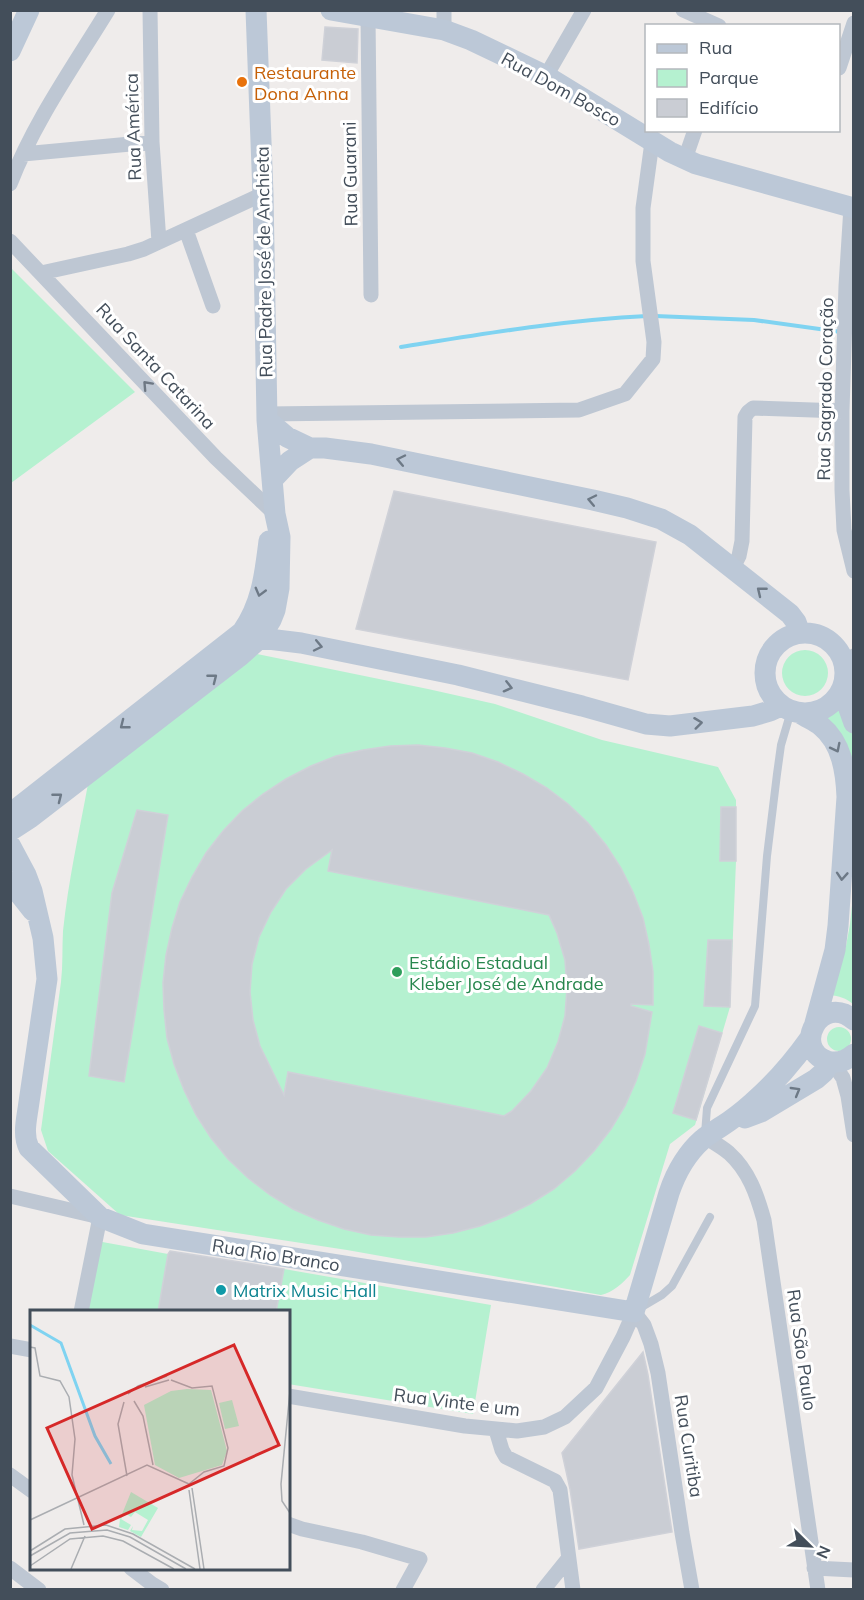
<svg xmlns="http://www.w3.org/2000/svg" width="864" height="1600" font-family="Mulish,sans-serif">
	<style>
		.green { fill: #b5f1d0 }
		.lines { fill: none; stroke-linecap: round; stroke-linejoin: round }
		.stream { stroke: #7fd3f1; stroke-width: 4 }
		.building { fill: #cacdd4; stroke: #cfd1d8; stroke-width: 1.5; fill-rule: evenodd }
		.lane { stroke: #bec7d3; stroke-width: 8 }
		.street { stroke: #bec7d3; stroke-width: 15 }
		.secondary { stroke: #bcc8d7; stroke-width: 21 }
		.oneway { stroke: #6e7884 }
		.oneway2 { stroke: #6d7986 }
		.food-dot { fill: #e8710a; stroke: #fff; stroke-width: 2 }
		.leisure-dot { fill: #2e9e5b; stroke: #fff; stroke-width: 2 }
		.culture-dot { fill: #0f9aa8; stroke: #fff; stroke-width: 2 }
		.labels { text-anchor: middle; dominant-baseline: central; stroke-width: 6; stroke-linejoin: round; paint-order: stroke }
		.food-label { font-size: 18px; fill: #c56008; stroke: #fff; text-anchor: start }
		.street-label { font-size: 18px; fill: #434e5a; stroke: #fff }
		.leisure-label { font-size: 18px; fill: #27864d; stroke: #fff; text-anchor: start }
		.culture-label { font-size: 18px; fill: #0d838f; stroke: #fff; text-anchor: start }
		.inset-river { fill: none; stroke: #7fd3f1; stroke-width: 3 }
		.inset-road { fill: none; stroke: #aaadb1; stroke-width: 1.5 }
		.view { fill: #d62828; fill-opacity: 0.15; stroke: #d62828; stroke-width: 3 }
		.inset-edge { fill: none; stroke: #434e5a; stroke-width: 3 }
	</style>
	<rect width="100%" height="100%" fill="#efeceb"/>
	<path class="green" d="M10 267 135 392 11 483H10Z
		M782 673a23 23 0 1 1 46 0a23 23 0 1 1-46 0Z
		M257 654 428 689 495 704 602 740 718 767 736 800V861L730 1007 695 1125 670 1144 630 1275C622 1284 613 1292 601 1295L347 1250 120 1215 48 1151 41 1130 61 982C63 965 62 948 63 931 68 882 79 833 88 784Z
		M839 705 853 731V764L823 717Z
		M853 896V1004C846 998 839 996 830 995L846 946 850 924Z
		M827 1039a12 12 0 1 1 24 0a12 12 0 1 1-24 0Z
		M97 1241 168 1254 158 1312H85Z
		M284 1269 491 1305 473 1414 288 1384V1312H276Z"/>
	<g class="lines">
		<path class="stream" d="M655 316 754 320 841 332
			M401 347C483 334 564 320 647 316"/>
	</g>
	<path class="building" d="M325 27 358 29 357 63 322 60Z
		M394 491 656 542 628 680 356 629Z
		M418 745 445 748 472 753 498 762 523 774 547 788 568 804 588 823 606 845 621 868 633 892 643 918 649 945 653 972V1005L631 1004V1006L652 1012 645 1054 636 1081 625 1106 611 1129 594 1151 575 1171 554 1189 530 1204 506 1216 480 1226 453 1233 426 1237H399L371 1235 344 1229 318 1220 293 1209 270 1195 248 1178 228 1159 211 1138 196 1115 184 1090 174 1064 167 1038 164 1010 163 983 166 955 172 928 180 902 192 877 206 853 223 831 242 811 263 794 286 779 311 766 336 756 363 750 390 746ZM332 850 328 871 549 915 557 933 565 960 567 988 565 1016 558 1042 547 1068 531 1091 512 1111 504 1116 288 1072 284 1095 260 1046 253 1020 250 992 252 964 259 937 271 912 286 889 306 869Z
		M721 807H736V861H720Z
		M137 810 168 815 124 1082 89 1076 112 893Z
		M708 940H732L730 1007 704 1006Z
		M699 1026 722 1033 696 1120 673 1113Z
		M170 1251 284 1269 276 1312H158L168 1254Z
		M643 1352 648 1375 672 1532 579 1549 570 1489 562 1453Z"/>
	<g class="lines">
		<path class="lane" d="M705 1134 707 1108 755 1006 767 856 777 774 781 745 791 711
			M640 1308 662 1295 672 1286 710 1217"/>
		<path class="street" d="M150 10 152 142 159 242
			M683 10 719 26
			M368 16 371 295
			M444 30V10
			M839 68 854 23
			M546 76 584 10
			M23 154 152 142
			M685 159 695 130
			M10 184C34 122 73 67 108 10
			M851 207 846 286 842 411V490L844 530 854 571
			M186 230 213 306
			M10 241 216 458 275 514
			M41 273 128 254 144 249 263 194
			M267 414 579 410 625 394 653 359 654 342 643 261V208L652 142
			M733 568 739 556 742 541 745 417 748 412 753 408 842 411
			M844 663 854 656
			M845 677 854 672
			M832 1062 843 1078 848 1096 854 1135
			M705 1137C713 1142 722 1147 729 1153 749 1171 757 1195 764 1220L818 1590
			M10 1196 100 1217 81 1312
			M10 1346 32 1350
			M288 1396 465 1426 517 1431 544 1427 565 1417 596 1388 623 1337 634 1312 644 1325 651 1344 658 1373 682 1533 692 1590
			M496 1430 502 1450 506 1457 555 1481 560 1490 573 1590
			M10 1475 32 1491
			M288 1524 302 1529 362 1542 420 1559 403 1590
			M10 1568 39 1590
			M131 1568 152 1584 162 1590
			M814 1568 854 1570
			M543 1590 568 1559"/>
		<path class="secondary" d="M331 10 444 30 471 40 546 76 670 152 696 164 854 208
			M10 51 29 10
			M267 420 287 437 310 448H325L371 454 593 500 627 508 661 519 690 535 790 614 796 622 800 633
			M273 479 290 461 310 448
			M765 673a40 40 0 1 1 80 0a40 40 0 1 1-80 0Z
			M260 638 301 643 458 675 582 706 646 724 670 726 753 716 770 711 781 706
			M842 689 854 723
			M800 713C807 718 815 721 821 726 842 743 846 772 847 797L838 926 835 950 815 1023
			M10 814 242 632C262 604 265 573 269 541
			M10 831 30 818 240 656 260 638 271 620 275 610 279 588 280 537 275 514 267 420 263 194 256 10
			M10 845 26 875 32 891 43 938 47 979 28 1109C26 1122 23 1136 29 1148L100 1217 143 1234 634 1312 669 1193C676 1172 687 1153 703 1139 709 1134 716 1130 722 1126 733 1119 743 1111 752 1103 774 1084 793 1062 810 1038
			M10 882 33 911
			M854 1020C821 992 791 1048 827 1061 837 1064 846 1061 854 1054
			M745 1118 761 1112 816 1079 824 1072 830 1062"/>
	</g>
	<defs><path id="oneway-chevron" d="M-2-3.5L2.5 0L-2 3.5" fill="none" stroke-width="1.6" stroke-linecap="round" stroke-linejoin="round" transform="scale(1.5)"/></defs>
	<use class="oneway" href="#oneway-chevron" transform="translate(147 385) rotate(-133)"/>
	<g class="oneway2">
		<use href="#oneway-chevron" transform="translate(401 460) rotate(-168)"/>
		<use href="#oneway-chevron" transform="translate(592 500) rotate(-168)"/>
		<use href="#oneway-chevron" transform="translate(761 591) rotate(-141)"/>
		<use href="#oneway-chevron" transform="translate(260 592) rotate(105)"/>
		<use href="#oneway-chevron" transform="translate(318 646) rotate(12)"/>
		<use href="#oneway-chevron" transform="translate(213 678) rotate(-38)"/>
		<use href="#oneway-chevron" transform="translate(508 687) rotate(14)"/>
		<use href="#oneway-chevron" transform="translate(698 723) rotate(-7)"/>
		<use href="#oneway-chevron" transform="translate(124 725) rotate(142)"/>
		<use href="#oneway-chevron" transform="translate(836 748) rotate(63)"/>
		<use href="#oneway-chevron" transform="translate(58 797) rotate(-38)"/>
		<use href="#oneway-chevron" transform="translate(842 876) rotate(94)"/>
		<use href="#oneway-chevron" transform="translate(796 1091) rotate(-30)"/>
	</g>
	<circle class="food-dot" cx="242" cy="82" r="6"/>
	<circle class="leisure-dot" cx="397" cy="972" r="6"/>
	<circle class="culture-dot" cx="221" cy="1290" r="6"/>
	<g class="labels">
		<g class="food-label">
			<text x="254" y="72">Restaurante<tspan x="254" dy="21">Dona Anna</tspan></text>
		</g>
		<g class="street-label">
			<text transform="translate(561 89) rotate(29)">Rua Dom Bosco</text>
			<text transform="translate(133 127) rotate(-92)">Rua América</text>
			<text transform="translate(350 174) rotate(-91)">Rua Guarani</text>
			<text transform="translate(264 262) rotate(-91)">Rua Padre José de Anchieta</text>
			<text transform="translate(156 366) rotate(47)">Rua Santa Catarina</text>
			<text transform="translate(825 389) rotate(-89)">Rua Sagrado Coração</text>
			<text transform="translate(276 1255) rotate(9)">Rua Rio Branco</text>
			<text transform="translate(802 1350) rotate(82)">Rua São Paulo</text>
			<text transform="translate(457 1402) rotate(7)">Rua Vinte e um</text>
			<text transform="translate(689 1446) rotate(81)">Rua Curitiba</text>
		</g>
		<g class="leisure-label">
			<text x="409" y="962">Estádio Estadual<tspan x="409" dy="21">Kleber José de Andrade</tspan></text>
		</g>
		<g class="culture-label">
			<text x="233" y="1290">Matrix Music Hall</text>
		</g>
	</g>
	<g transform="translate(30 1310)">
		<rect width="260" height="260" fill="#efeceb"/>
		<path d="M157 79 181 80 197 141 192 155 149 168 125 155 114 95 141 81ZM202 90 209 116 195 119 189 93ZM101 182 128 198 111 227 100 221 103 216 102 220 112 221 118 210 105 202 101 207 95 203 91 209 101 215 98 220 89 217 90 209Z" fill="#b5f1d0"/>
		<path class="inset-river" d="M0 15 31 33 65 126 81 154"/>
		<path class="inset-road" d="M0 37 5 38 10 66 30 71 39 87 45 129 42 165 54 215M141 70 162 78 182 76 198 138 194 156 174 162 159 174M115 77 139 70M260 81 251 174 252 191 260 203M98 84 108 76 137 66M104 91 113 106 123 155M94 92 88 114 97 166M162 178 174 259M159 180 170 259M0 210 117 155 159 174M0 241 35 219 76 215 103 224 165 259M0 246 40 223 77 220 100 227 156 259M0 256 40 229 73 226 93 231 144 259M41 259 55 226"/>
		<path class="view" d="M204 35 249 135 62 219 17 118Z"/>
		<rect width="260" height="260" class="inset-edge"/>
	</g>
	<rect width="864" height="1600" fill="none" stroke="#434e5a" stroke-width="24"/>
	<rect x="645" y="24" width="195" height="108" fill="#ffffff" stroke="#b4b8bd" stroke-width="1.5"/>
	<rect x="657" y="44" width="30" height="9" fill="#bcc8d7" stroke="#b4b8bd" stroke-width="1.5"/>
	<text x="699" y="54" font-size="18" fill="#434e5a">Rua</text>
	<rect x="657" y="69" width="30" height="18" fill="#b5f1d0" stroke="#b4b8bd" stroke-width="1.5"/>
	<text x="699" y="84" font-size="18" fill="#434e5a">Parque</text>
	<rect x="657" y="99" width="30" height="18" fill="#cacdd4" stroke="#b4b8bd" stroke-width="1.5"/>
	<text x="699" y="114" font-size="18" fill="#434e5a">Edifício</text>
	<g transform="translate(810 1546) rotate(114)" stroke="#ffffff" stroke-width="4.5" paint-order="stroke">
	<path d="M0-4.5L10 22L0 15L-10 22Z" fill="#434e5a"/>
	<text y="-9" font-size="16" font-weight="bold" text-anchor="middle" fill="#434e5a">N</text>
	</g>
</svg>
